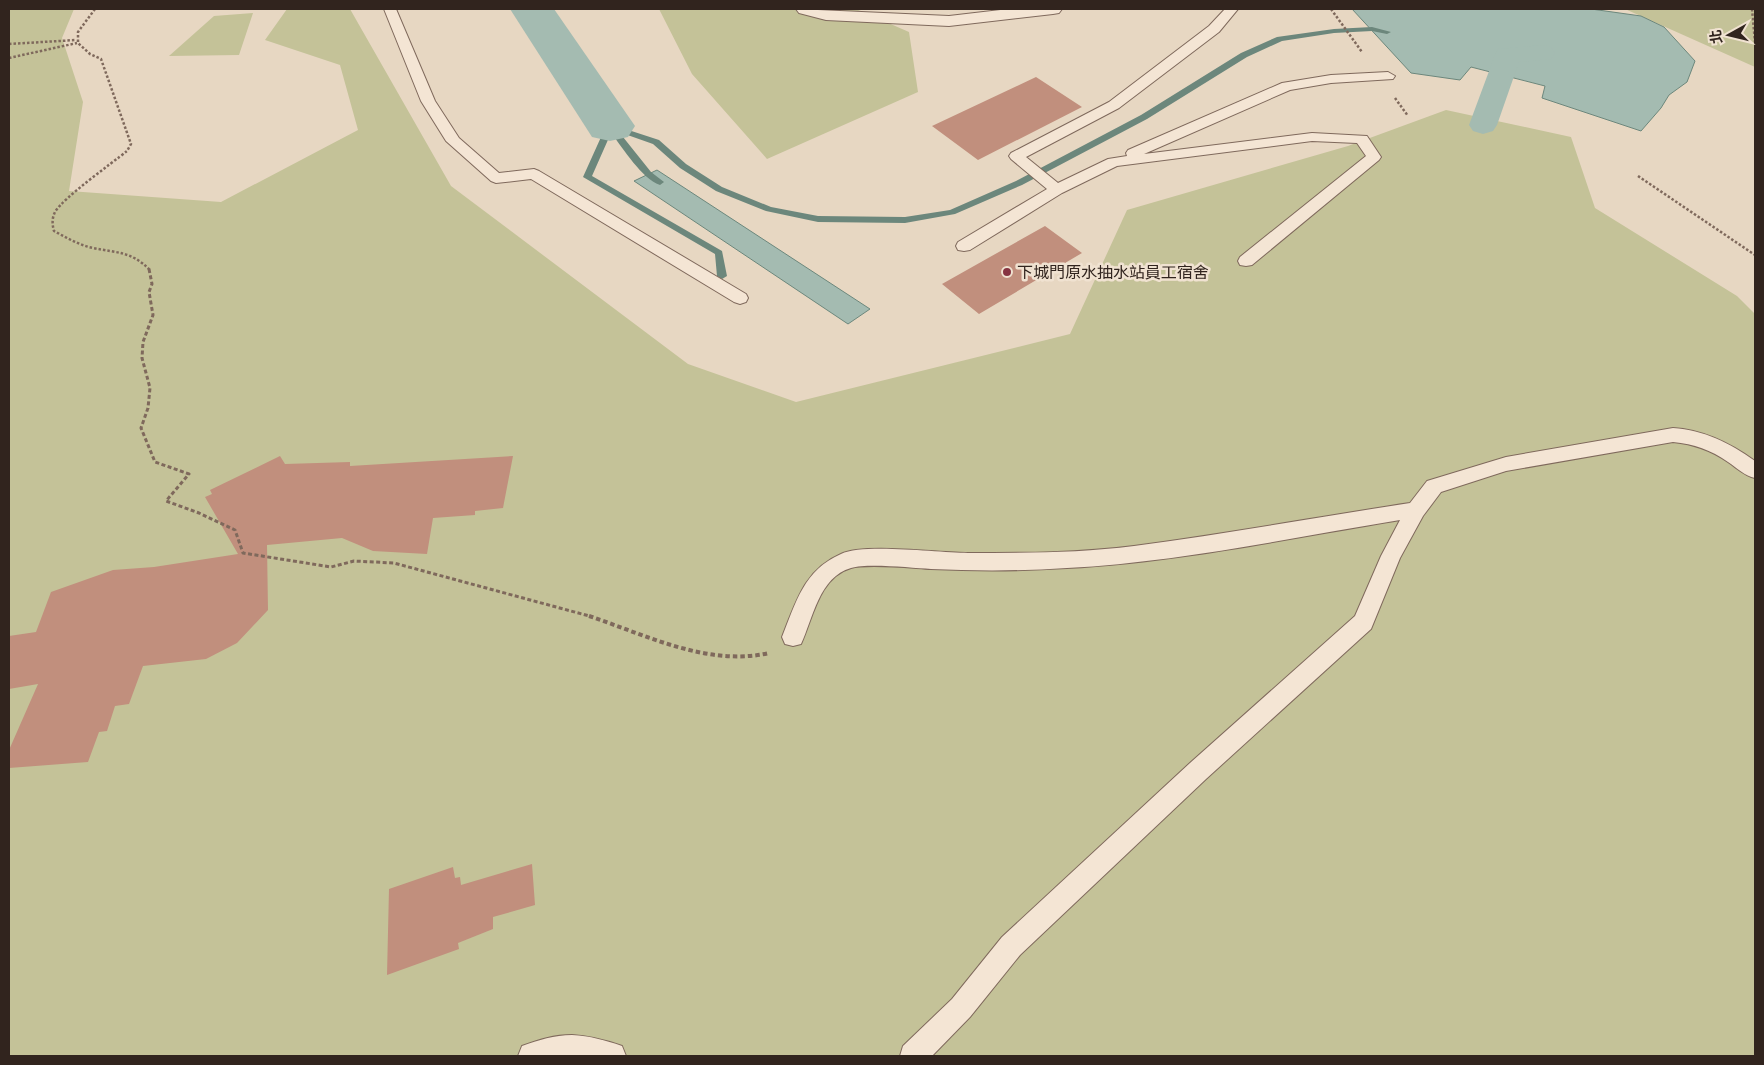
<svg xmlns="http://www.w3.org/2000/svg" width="1764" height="1065" font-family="'Libre Baskerville','Noto Sans TC',serif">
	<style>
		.green { fill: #c4c298 }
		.water { fill: #a4bbb1; stroke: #6c877c }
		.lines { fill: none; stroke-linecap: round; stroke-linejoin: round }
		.stream { fill: #6c877c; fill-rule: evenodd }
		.canal { fill: #a4bbb1; fill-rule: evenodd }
		.river { fill: #a4bbb1; fill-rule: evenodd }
		.building { fill: #c18f7d }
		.service-casing { stroke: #7f695c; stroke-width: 2 }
		.minor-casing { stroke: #7f695c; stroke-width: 2 }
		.path-far2 { stroke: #7f695c; stroke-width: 2.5; stroke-dasharray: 2.5 2; stroke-linecap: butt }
		.path-far1 { stroke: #7f695c; stroke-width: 3; stroke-dasharray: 4 2.5; stroke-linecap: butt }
		.path { stroke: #7f695c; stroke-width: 4; stroke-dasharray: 4.5 3; stroke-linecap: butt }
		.service { fill: #f4e5d4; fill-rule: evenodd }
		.minor { fill: #f4e5d4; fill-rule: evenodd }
		.poi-dot { fill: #863341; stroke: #f0e2d1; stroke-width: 2 }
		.labels { text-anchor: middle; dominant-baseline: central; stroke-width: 5; stroke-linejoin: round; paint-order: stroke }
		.poi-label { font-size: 16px; fill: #31241e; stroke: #f0e2d1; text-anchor: start }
	</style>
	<rect width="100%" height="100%" fill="#e7d7c2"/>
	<path class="green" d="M9 9H74L62 38 83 102 69 191 221 202 358 130 340 65 265 40 287 9H350L451 186 688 364 796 402 1070 334 1127 210 1348 146 1446 110 1571 137 1595 208 1737 296 1755 314V1056H9Z
		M659 9H856L909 32 918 92 767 159 692 74Z
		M1625 9H1755V67Z
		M253 13 239 55 169 56 214 16Z"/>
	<path class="water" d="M1352 9H1591L1641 16 1664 27 1695 61 1687 82 1669 95 1661 108 1641 131 1542 98 1545 86 1471 67 1460 80 1411 73Z
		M657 170 870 309 848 324 634 181Z"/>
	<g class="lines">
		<path class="stream" d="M1372 27 1391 32 1387 34 1372 31 1334 33 1282 41 1247 57 1147 119 1022 185 955 214 905 223 818 222 766 211 716 191 680 168 653 144 619 132 651 172 664 182 660 185C641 178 624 149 611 133L592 176 722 251 727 276 722 279 717 276 715 254 583 177 606 126 610 124 659 140 686 164 722 187 771 207 818 216 905 217 950 210 1016 181 1141 115 1241 53 1277 37 1334 29Z"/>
		<path class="canal" d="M1542 45 1551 47 1555 53 1551 59 1519 62 1497 125 1493 131 1483 134 1473 131 1469 125 1495 55 1498 49Z"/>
		<path class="river" d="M510 9H554L635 126 628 137 610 141 592 137Z"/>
	</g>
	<path class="building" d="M1036 77 1082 107 978 160 932 126Z
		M1045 226 1082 253 979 314 942 284Z
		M280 456 285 464 350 462V466L513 456 503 508 475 511V515L433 518 427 554 373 551 342 538 267 545 268 610 237 643 206 659 143 666 129 704 115 706 107 731 99 732 88 762 9 768V750L38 684 9 689V636L36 632 51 592 113 570 154 567 238 554 205 497 212 494 210 490Z
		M532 864 535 905 493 917V929L458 943 459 949 387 975 389 889 453 867 455 878 460 877 461 885Z"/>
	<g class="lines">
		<defs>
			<path id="service" d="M384 9H396L435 101 459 138 499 173 534 169 539 171 746 294 748 298 746 302 740 304 734 302 531 179 496 183 491 181 446 141 421 101Z
				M1225 9H1238L1219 32 1119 108 1026 157 1058 183 1108 159 1127 156 1126 153 1128 150 1282 83 1331 75 1388 72 1395 76 1393 79 1331 83 1290 90 1144 154 1312 133 1367 136 1381 157 1379 160 1252 265 1246 266 1240 265 1238 261 1240 257 1366 156 1357 143 1312 141 1117 166 1062 193 970 250 964 251 958 250 956 246 958 242 1047 189 1011 159 1009 156 1011 153 1109 102 1209 26Z
				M1673 428C1704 430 1730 443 1755 461V478C1745 476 1737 468 1728 462 1711 450 1694 444 1673 442L1506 471 1441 492 1423 516 1400 558 1371 629 1206 779 1020 955 970 1017 932 1056H900L903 1046 952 999 1002 937 1190 763 1355 616 1381 556 1400 520C1290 538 1179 562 1067 568 1022 571 976 571 931 569 912 568 868 563 851 568 819 577 813 618 801 644L793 646 785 644 782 637C796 602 804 570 841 554 864 543 939 553 968 553 1023 553 1080 553 1134 546 1226 534 1318 517 1410 503L1427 481 1506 457Z
				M572 1035C590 1036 605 1040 622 1046L626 1056H518L522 1046C539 1040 554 1035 572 1035Z"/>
			<path id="minor" d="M796 9 949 16 1009 9H1062L1059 13 1053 14 949 26 826 20 799 13Z"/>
		</defs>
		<use href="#service" class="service-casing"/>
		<use href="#minor" class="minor-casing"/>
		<path class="path-far2" d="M95 9 78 32V43L90 54 101 59 131 144 127 151C111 164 64 197 55 212 52 218 52 224 54 231 67 238 79 245 93 248 117 253 131 251 150 270
			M1331 9 1362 52
			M1752 9 1755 42
			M9 44 76 40
			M9 58 77 43
			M1395 98 1408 116
			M1638 176 1755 255"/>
		<path class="path-far1" d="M149 269 152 284 149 292 153 315 143 342 142 358 150 388 148 408 141 428 155 462 189 474 166 501 199 513 235 530 243 553 331 567 354 561 394 563 593 617"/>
		<path class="path" d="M589 616C646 635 708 667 769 653"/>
		<use href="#service" class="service"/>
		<use href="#minor" class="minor"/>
	</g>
	<circle class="poi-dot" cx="1007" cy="272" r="5"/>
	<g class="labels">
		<g class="poi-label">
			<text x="1017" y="272">下城門原水抽水站員工宿舍</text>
		</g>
	</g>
	<rect width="1764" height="1065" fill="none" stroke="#31241e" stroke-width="20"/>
	<g transform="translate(1729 35) rotate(262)" stroke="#f0e2d1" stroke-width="4" paint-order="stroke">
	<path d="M0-4L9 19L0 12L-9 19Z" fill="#31241e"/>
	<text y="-8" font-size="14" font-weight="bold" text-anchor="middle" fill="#31241e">北</text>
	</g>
</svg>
